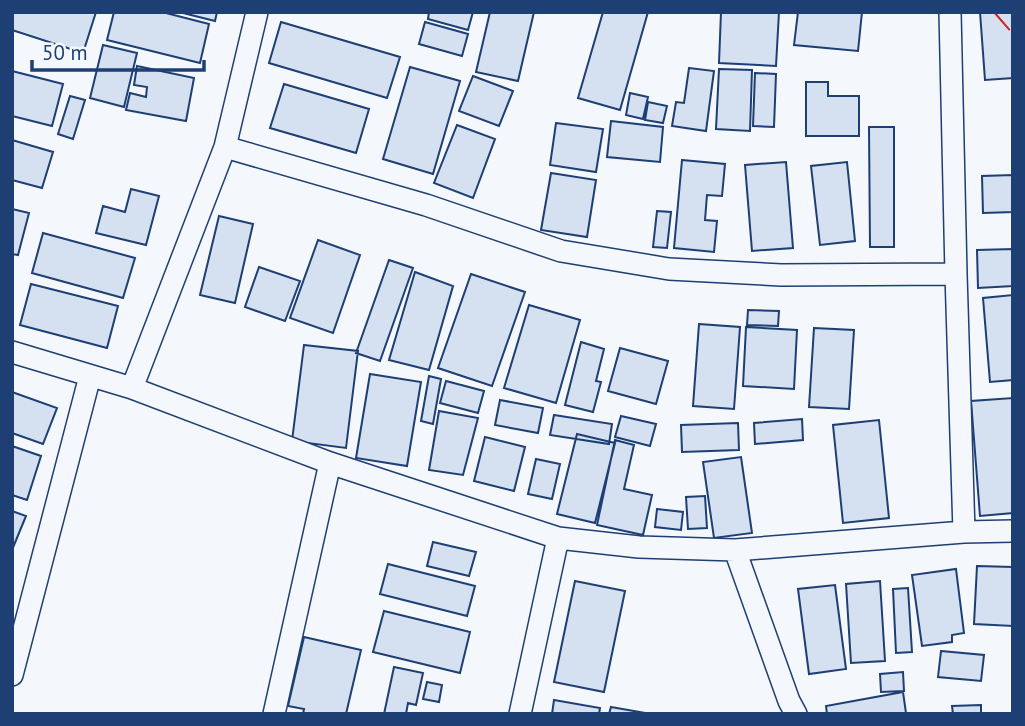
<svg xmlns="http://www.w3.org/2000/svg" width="1025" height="726" font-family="'PT Sans',sans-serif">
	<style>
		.building { fill: #d5e0f0; stroke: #1d3f73; stroke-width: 2 }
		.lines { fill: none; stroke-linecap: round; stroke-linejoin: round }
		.minor-casing { stroke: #1d3f73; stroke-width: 24 }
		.minor { stroke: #f4f7fb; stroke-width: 21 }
		.power { stroke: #c62828; stroke-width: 2; stroke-dasharray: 24 5 3.5 5; stroke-linecap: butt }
	</style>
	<rect width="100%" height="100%" fill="#f4f7fb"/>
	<path class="building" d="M12 12H96L83 53 12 30Z
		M114 12H162L209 24 200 63 107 40Z
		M179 12H217L215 21Z
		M429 12H473L468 30 428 19Z
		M490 12H534L518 81 476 72Z
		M603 12H648L620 110 578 98Z
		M721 12H779L776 66 719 63Z
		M798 12H862L858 51 794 45Z
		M980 12H1013V78L985 80Z
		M281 22 400 57 387 98 269 63Z
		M425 22 468 34 462 56 419 44Z
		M103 45 137 53 124 107 90 98Z
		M137 66 194 78 186 121 126 110 130 93 146 97 147 87 134 85Z
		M410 67 460 81 433 174 383 159Z
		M689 68 714 71 706 131 672 126 676 102 684 103Z
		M719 69 752 70 750 131 716 129Z
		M12 71 63 84 52 126 12 116Z
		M755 73 776 74 774 127 753 126Z
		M473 76 513 91 499 126 459 111Z
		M806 82H828V96H859V136H806Z
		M284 84 369 109 356 153 270 128Z
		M630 93 648 97 643 119 626 115Z
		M70 96 85 100 73 139 58 134Z
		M648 102 667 106 663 123 645 120Z
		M611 121 663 127 660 162 607 157Z
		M556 123 603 129 596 172 550 165Z
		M457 125 495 139 473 198 434 183Z
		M869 127H894V247H870Z
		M12 140 53 152 42 188 12 180Z
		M682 160 725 164 722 196 707 195 705 220 717 221 714 252 674 248Z
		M786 162 793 248 752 251 745 165Z
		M847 162 855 241 820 245 811 166Z
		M551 173 596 180 587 237 541 230Z
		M1013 175V212L983 213 982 176Z
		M131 189 159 196 146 245 96 233 103 206 125 212Z
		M12 209 29 213 18 255 12 254Z
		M657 211 671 212 667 248 653 247Z
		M219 216 253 224 235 303 200 295Z
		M43 233 135 258 123 298 32 273Z
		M318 240 360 255 333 333 290 318Z
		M1013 249V286L978 288 977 250Z
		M389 260 413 268 380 361 356 353Z
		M259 267 300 281 285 321 245 307Z
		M415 272 453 286 429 370 389 360Z
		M471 274 525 292 492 386 438 368Z
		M31 284 118 306 107 348 20 325Z
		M1013 295V380L990 382 983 298Z
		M529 305 580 320 556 403 504 388Z
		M748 310 779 311 778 326 747 325Z
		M699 324 740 327 734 409 693 406Z
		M746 327 797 330 794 389 743 386Z
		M814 328 854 330 849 409 809 407Z
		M581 342 604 349 596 381 601 382 593 412 565 405Z
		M304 345 358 351 346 448 292 441Z
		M620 348 668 361 656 404 608 391Z
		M370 374 421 382 407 466 356 458Z
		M429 376 441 379 433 424 421 421Z
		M446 381 484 391 478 413 440 403Z
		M12 392 57 408 43 444 12 433Z
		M1013 398V513L980 516 971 401Z
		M500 400 543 408 538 433 495 425Z
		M439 411 478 418 463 475 429 470Z
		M554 415 612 424 609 444 550 435Z
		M621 416 656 424 650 446 615 437Z
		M802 419 803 440 755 444 754 423Z
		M879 420 889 518 843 523 833 425Z
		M738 423 739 450 682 452 681 425Z
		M577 434 615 443 595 523 557 514Z
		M485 437 525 447 514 491 474 481Z
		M615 440 634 445 624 489 652 495 643 535 597 525Z
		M12 446 41 456 27 500 12 495Z
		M741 457 752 533 714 538 703 462Z
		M536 459 560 464 552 499 528 494Z
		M705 496 707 528 688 529 686 497Z
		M657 509 683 512 681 530 655 527Z
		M12 511 26 516 12 550Z
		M433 542 476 552 469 576 427 566Z
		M388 564 475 586 467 616 380 594Z
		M977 566 1013 567V626L974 624Z
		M956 569 964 633 952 635V642L922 646 912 575Z
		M575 581 625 591 604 692 554 682Z
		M880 581 885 661 851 663 846 584Z
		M835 585 846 669 809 674 798 589Z
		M908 588 912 652 896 653 893 589Z
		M384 611 470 632 460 673 373 652Z
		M304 637 361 650 346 714H303L304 709 288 706Z
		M941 651 984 655 981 681 938 677Z
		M394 667 423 673 416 705 408 703 406 714H384Z
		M903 672 904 691 881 692 880 674Z
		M427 682 442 685 439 702 423 699Z
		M903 692 906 713 827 714 826 706Z
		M554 700 600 708 599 714H552Z
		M981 705V714H953L952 706Z
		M611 707 651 714H609Z"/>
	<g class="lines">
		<defs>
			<path id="minor" d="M950 12 956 274 964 532
				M225 147 426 205 561 251 669 269 781 275 956 274
				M12 352 132 388 330 463 558 538 639 547 735 550 964 532 1013 531
				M132 388 225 147 257 12
				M735 550 789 701 796 714
				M12 675 90 376
				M274 714 330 463
				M520 714 558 538"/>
		</defs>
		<use href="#minor" class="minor-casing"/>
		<use href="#minor" class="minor"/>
		<path class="power" d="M994 12 1013 34"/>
	</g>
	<rect width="1025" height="726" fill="none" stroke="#1d3f73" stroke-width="28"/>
	<path d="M32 60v10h172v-10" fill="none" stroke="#1d3f73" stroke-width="3.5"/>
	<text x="42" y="60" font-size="21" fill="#1d3f73" stroke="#f4f7fb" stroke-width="5" paint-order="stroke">50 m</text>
</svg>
